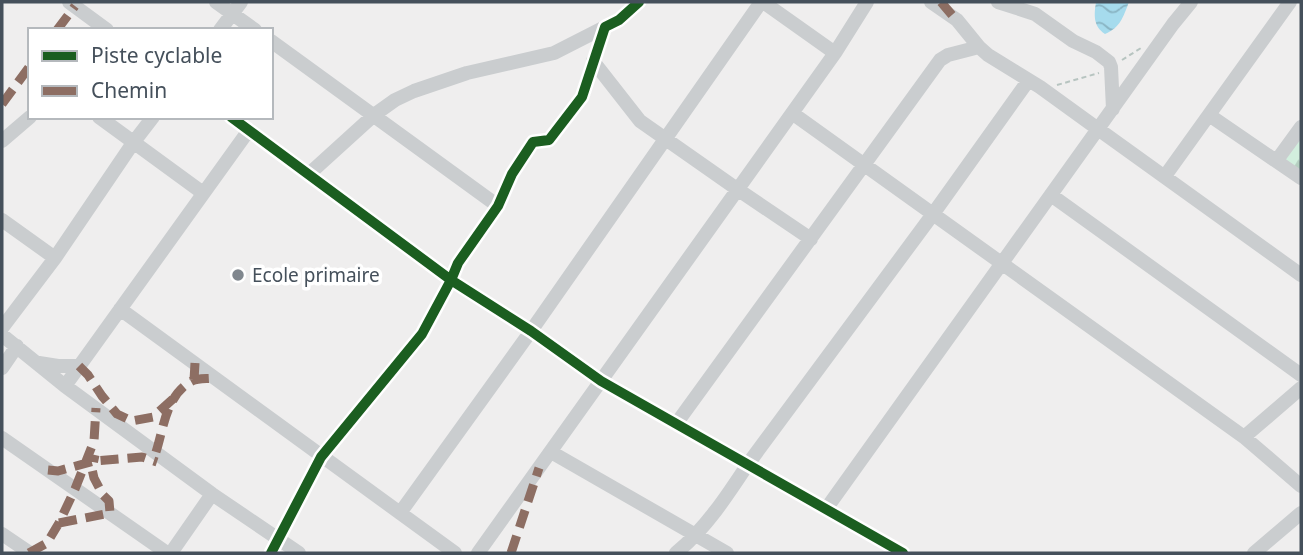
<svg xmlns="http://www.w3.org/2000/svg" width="1303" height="555" font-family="'Noto Sans',sans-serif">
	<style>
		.forest { fill: url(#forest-firs) }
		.water { fill: url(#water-waves) }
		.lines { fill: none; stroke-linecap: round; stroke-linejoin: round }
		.path { stroke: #b7c4c0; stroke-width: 2; stroke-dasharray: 5 3.5; stroke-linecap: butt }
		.minor { stroke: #cacdcf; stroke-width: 14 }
		.quiet { stroke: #8d6e63; stroke-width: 9; stroke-dasharray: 18 9; stroke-linecap: butt }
		.cycleway-casing { stroke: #fff; stroke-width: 15 }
		.cycleway { stroke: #1b5e20; stroke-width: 10 }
		.poi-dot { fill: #80878e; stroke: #fff; stroke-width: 2.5 }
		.labels { text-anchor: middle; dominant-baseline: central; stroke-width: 7; stroke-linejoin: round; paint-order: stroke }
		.poi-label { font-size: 19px; fill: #45505b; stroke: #fff; text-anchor: start }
	</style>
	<defs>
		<pattern id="forest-firs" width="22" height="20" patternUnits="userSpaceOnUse" patternTransform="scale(1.75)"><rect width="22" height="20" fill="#d2efde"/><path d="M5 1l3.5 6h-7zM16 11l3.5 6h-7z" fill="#b6cfc1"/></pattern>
		<pattern id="water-waves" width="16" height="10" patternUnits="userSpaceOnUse" patternTransform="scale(1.75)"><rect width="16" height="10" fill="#a6dbed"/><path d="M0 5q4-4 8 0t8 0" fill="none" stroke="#89b4c3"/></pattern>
	</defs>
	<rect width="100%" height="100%" fill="#efeeee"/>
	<path class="forest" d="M1301 129V174L1279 159Z"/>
	<path class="water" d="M1096 2H1129C1123 17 1121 27 1105 34 1093 26 1094 15 1096 2Z"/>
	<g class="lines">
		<path class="path" d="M1122 60 1141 48
			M1057 85 1099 73"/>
		<path class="minor" d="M69 2 107 30
			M216 2 255 30
			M763 2 835 53
			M931 2 957 20 979 47 988 55 1040 87 1098 129 1301 275
			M998 2 1035 14 1073 41 1096 52 1109 62 1111 67 1113 109
			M220 30 241 2
			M271 41 498 206
			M593 61 640 121 737 189 811 239
			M792 113 1244 437 1301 486
			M1209 115 1301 178
			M99 117 203 193
			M231 117 451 280 531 331 601 381 903 553
			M2 141 30 117
			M1277 160 1301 127
			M309 174 374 115 395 100 414 91 467 73 554 53 605 27
			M1165 176 1290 2
			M1051 195 1301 375
			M2 220 55 258
			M120 309 455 553
			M2 328 55 258 133 143 153 117
			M2 335 65 386 212 494 299 553
			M39 363 58 366H79
			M2 368 17 346
			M65 386 249 130
			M676 424 940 60 948 55 979 47
			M1244 437 1301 388
			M2 438 167 553
			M551 452 727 553
			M826 509 1173 24 1191 2
			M400 513 531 331 761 2
			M2 534 30 553
			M171 553 212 494
			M271 553 321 457 422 334 451 280 458 263 498 206 512 174 533 142 549 140 582 97 605 27 619 20 639 2
			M478 553 835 53 867 2
			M676 553C706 528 727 496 748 464L933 214 1028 81
			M1254 553 1301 513"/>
		<path class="quiet" d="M941 2 952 15
			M57 30 75 6
			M2 104 30 66
			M79 366 88 375 102 396 117 414 132 421 153 417 174 398
			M194 380 195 363
			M156 452C164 427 166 395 192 381 198 378 207 379 214 378
			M48 470 58 471 94 461 119 459 142 457 157 462
			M59 523 110 513 109 501 103 495 94 478 92 469 95 455
			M29 553 47 543 59 523 75 489 94 441 96 408
			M511 553 539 468"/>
		<defs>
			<path id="cycleway" d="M231 117 451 280 531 331 601 381 903 553
				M271 553 321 457 422 334 451 280 458 263 498 206 512 174 533 142 549 140 582 97 605 27 619 20 639 2"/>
		</defs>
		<use href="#cycleway" class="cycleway-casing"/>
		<use href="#cycleway" class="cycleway"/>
	</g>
	<circle class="poi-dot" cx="238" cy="275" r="7"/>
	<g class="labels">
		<g class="poi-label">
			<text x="252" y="275">Ecole primaire</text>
		</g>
	</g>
	<rect width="1303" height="555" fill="none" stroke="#45505b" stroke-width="7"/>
	<rect x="28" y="28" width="245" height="91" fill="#ffffff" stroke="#b5b9bd" stroke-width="2"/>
	<rect x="42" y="51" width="35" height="10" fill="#1b5e20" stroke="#b5b9bd" stroke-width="2"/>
	<text x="91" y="63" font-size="21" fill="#45505b">Piste cyclable</text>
	<rect x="42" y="86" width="35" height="10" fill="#8d6e63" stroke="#b5b9bd" stroke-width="2"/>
	<text x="91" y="98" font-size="21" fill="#45505b">Chemin</text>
</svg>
